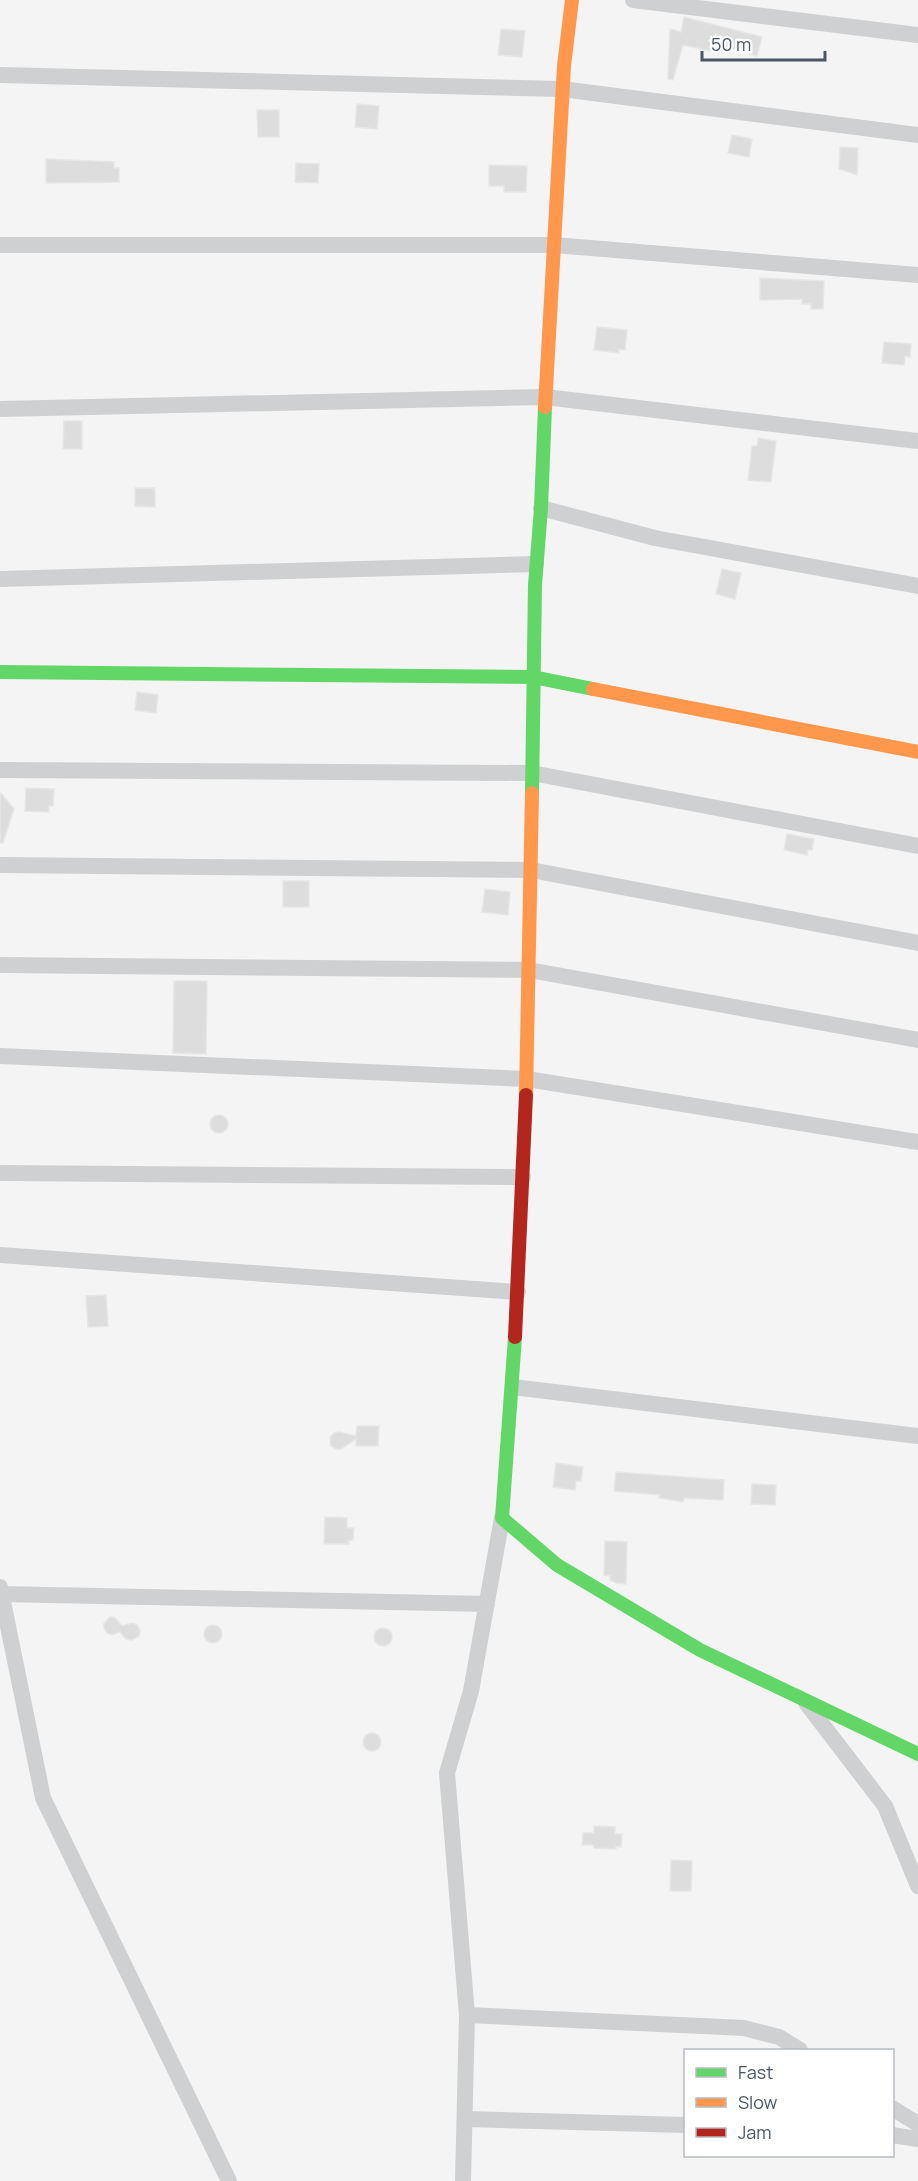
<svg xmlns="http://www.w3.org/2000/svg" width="918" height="2181" font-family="Manrope,sans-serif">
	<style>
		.building { fill: #ddddde; stroke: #e5e6e7; stroke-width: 1.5 }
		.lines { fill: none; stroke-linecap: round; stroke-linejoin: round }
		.street { stroke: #ced0d2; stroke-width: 16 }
		.fast { stroke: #63d668; stroke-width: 14 }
		.slow { stroke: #ff974d; stroke-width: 14 }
		.jam { stroke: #b3261e; stroke-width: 14 }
	</style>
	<rect width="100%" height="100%" fill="#f4f4f4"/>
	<path class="building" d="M684 17 762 37 757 56 713 43 711 51 683 45 673 80 668 79 670 29 681 32Z
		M501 29 525 31 522 57 498 55Z
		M357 104 379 106 377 129 355 127Z
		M257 110H279V137H258Z
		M732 135 752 139 749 157 728 153Z
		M840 147 858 148 857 175 839 169Z
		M46 159 114 162V168H119V182L46 183Z
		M296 163 319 164 318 183 295 182Z
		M489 165 527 166 526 192H504V186H489Z
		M760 278 824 281 823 309H811V304H802V299L760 300Z
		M597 327 627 330 625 350 619 349V353L594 350Z
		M884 342 911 344 910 357 905 356 904 365 882 363Z
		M64 421H82V449H63Z
		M758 438 776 441 771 482 748 480 752 446H757Z
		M135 488H155V507L135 506Z
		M722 569 741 573 735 599 716 594Z
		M137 692 158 695 156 713 135 710Z
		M26 788 54 789 53 806H49V812L25 811Z
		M0 792 14 809 3 843H0Z
		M787 834 814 839 812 850H808L807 855 784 850Z
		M283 881H309V907H283Z
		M485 889 510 892 508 915 482 912Z
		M174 981H207L206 1054 173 1053Z
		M210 1124a9 9 0 1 1 18 0a9 9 0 1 1-18 0Z
		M106 1295 108 1326 88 1327 86 1296Z
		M357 1426H379L378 1446H356V1439L341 1449H336L331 1446 330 1437 334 1433 339 1432 356 1436Z
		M556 1463 583 1467 581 1481H576L575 1490 553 1487Z
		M616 1472 724 1480 723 1500 684 1498 683 1502 659 1498 660 1495 614 1491Z
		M752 1484 776 1485 775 1505 751 1504Z
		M325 1517 347 1518V1528H354L353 1540 348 1541 349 1544H324Z
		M605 1541 627 1542 626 1584 616 1583 610 1580V1576L604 1575Z
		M110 1617 115 1618 122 1626 132 1623 137 1625 140 1630 139 1636 132 1640 126 1639 120 1632 112 1635 107 1633 104 1628V1623Z
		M204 1634a9 9 0 1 1 18 0a9 9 0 1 1-18 0Z
		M374 1637a9 9 0 1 1 18 0a9 9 0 1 1-18 0Z
		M363 1742a9 9 0 1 1 18 0a9 9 0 1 1-18 0Z
		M594 1826 615 1827V1834H622L621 1847 616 1846V1849L594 1848V1845H582L583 1833H594Z
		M671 1860 692 1861 691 1891H670Z"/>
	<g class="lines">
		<path class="street" d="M633 0 918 35
			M0 75 562 89 918 135
			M0 245H554L918 275
			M0 409 545 397 918 441
			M541 508 655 538 918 586
			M0 579 536 564
			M0 770 532 773 918 846
			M0 865 531 870 918 943
			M0 965 529 970 918 1040
			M0 1056 527 1079 918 1142
			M0 1173 523 1177
			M0 1255 518 1292
			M513 1387 918 1436
			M0 1587 43 1798 229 2181
			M1 1594 487 1604
			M806 1703 885 1806 918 1886
			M467 2015 744 2028 779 2037 800 2050
			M892 2108 918 2124
			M466 2119 686 2125
			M892 2135 918 2139
			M463 2181 467 2015 447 1773 471 1691 502 1518"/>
		<path class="fast" d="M0 672 533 677 593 689
			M532 793 535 585 541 508 545 407
			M515 1337 502 1518 557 1565 700 1650 918 1754"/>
		<path class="slow" d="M545 407 564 66 572 0
			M593 689 918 752
			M526 1095 532 793"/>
		<path class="jam" d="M515 1337 526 1095"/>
	</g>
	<rect x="684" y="2049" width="210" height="108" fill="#ffffff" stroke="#b7bbc0" stroke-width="1.5"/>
	<rect x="696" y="2068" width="30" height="9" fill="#63d668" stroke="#b7bbc0" stroke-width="1.5"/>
	<text x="738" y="2079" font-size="18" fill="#4a5661">Fast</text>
	<rect x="696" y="2098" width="30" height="9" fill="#ff974d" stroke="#b7bbc0" stroke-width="1.5"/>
	<text x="738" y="2109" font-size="18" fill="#4a5661">Slow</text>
	<rect x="696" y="2128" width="30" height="9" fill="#b3261e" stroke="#b7bbc0" stroke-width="1.5"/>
	<text x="738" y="2139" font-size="18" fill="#4a5661">Jam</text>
	<path d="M702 51v9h123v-9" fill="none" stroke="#4a5661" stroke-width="3"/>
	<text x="711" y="51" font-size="18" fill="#4a5661" stroke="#ffffff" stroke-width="4.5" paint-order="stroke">50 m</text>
</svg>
